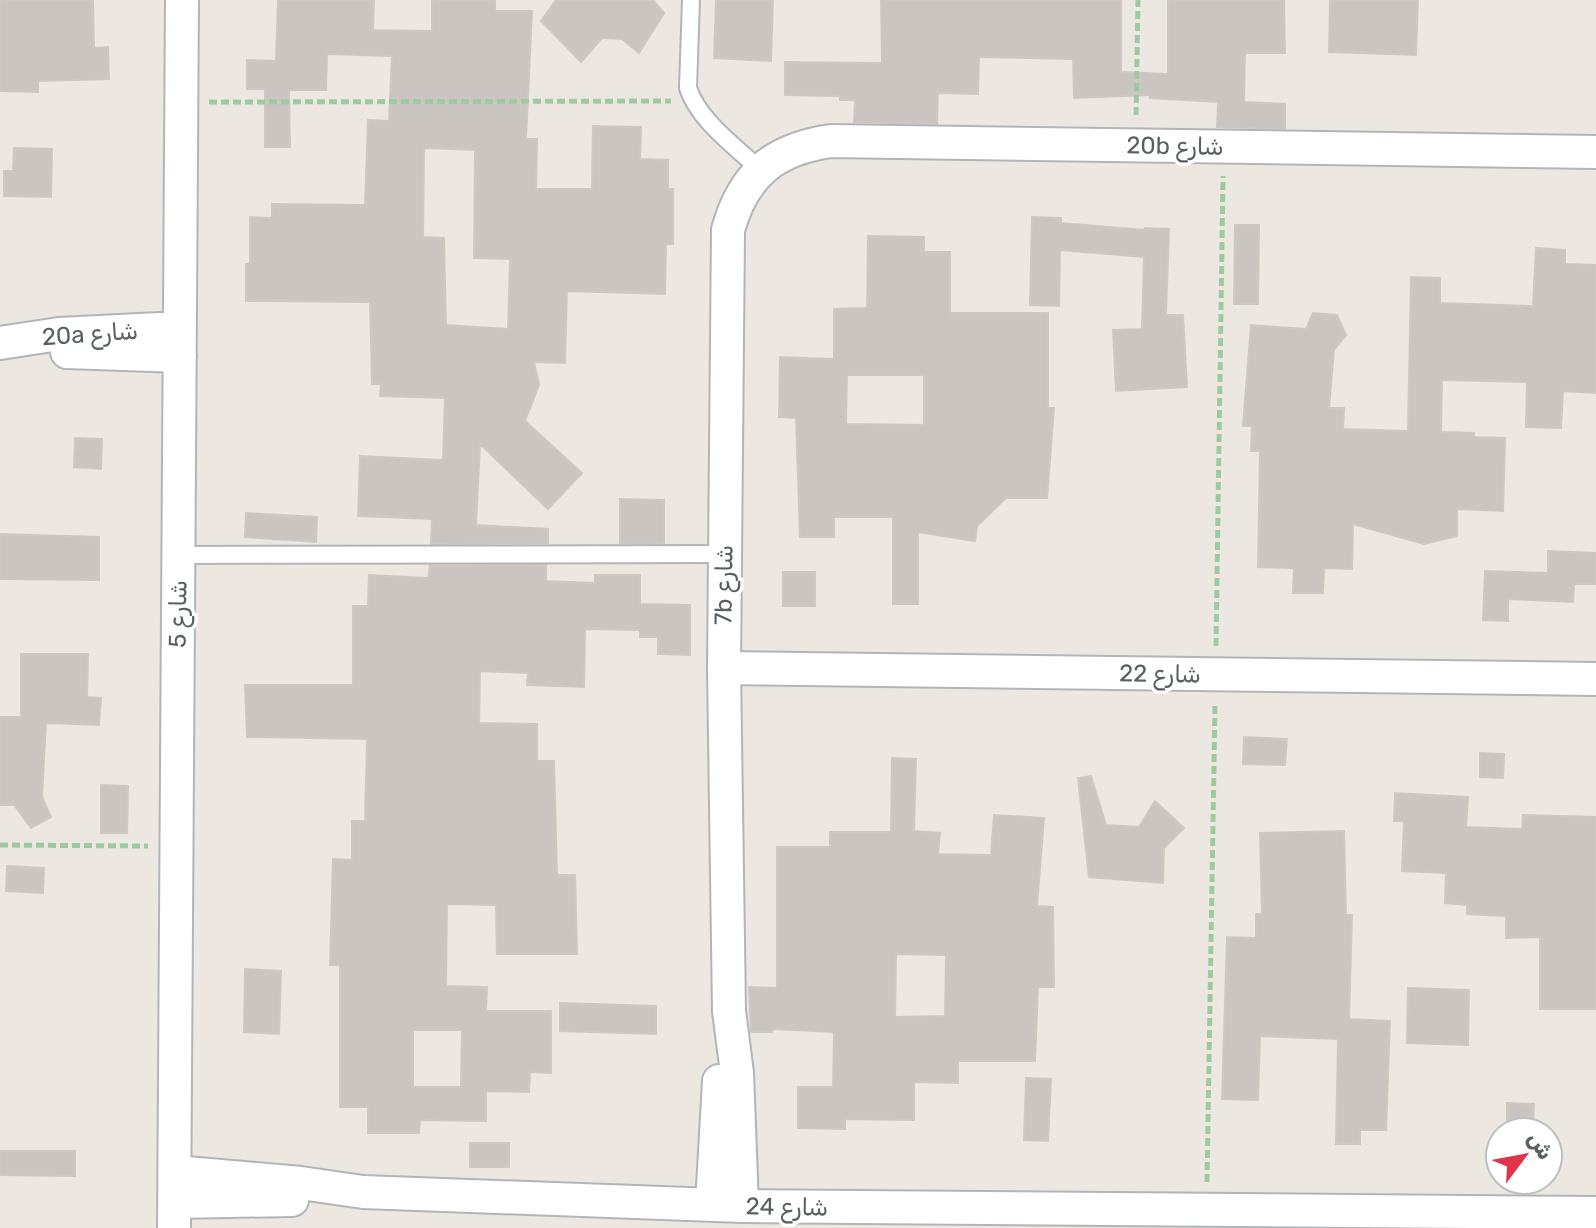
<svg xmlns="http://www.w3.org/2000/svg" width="1596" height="1228" font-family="Rubik,'Noto Sans Arabic',sans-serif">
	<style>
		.building { fill: #cac5c1; stroke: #d0c8c0; stroke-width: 2; fill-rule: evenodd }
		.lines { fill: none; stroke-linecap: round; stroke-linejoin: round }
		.service-casing { stroke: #b2b5b8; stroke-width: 20 }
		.minor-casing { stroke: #b2b5b8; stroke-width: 36 }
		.path { stroke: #9dcba1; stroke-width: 5; stroke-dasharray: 8 4; stroke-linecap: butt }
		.service { stroke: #fff; stroke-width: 16 }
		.minor { stroke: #fff; stroke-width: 32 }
		.labels { text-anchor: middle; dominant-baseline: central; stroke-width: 7; stroke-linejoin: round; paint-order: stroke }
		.street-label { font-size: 24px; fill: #5a5f62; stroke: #fff }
	</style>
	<rect width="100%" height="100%" fill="#ece8e1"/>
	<path class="building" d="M0 0H93L94 48 108 47 109 79 38 81V92L0 91Z
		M278 0H374L373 30 432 31V0H495V11H532L526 139H537L536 189H592L593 126 641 127 640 159 668 160V189H673V244H666L665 294 567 291 565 363 534 362 539 385 525 421 582 473 548 509 480 444 476 525 548 529V543L431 544 432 519 358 516 360 456 443 460 445 398 380 396 381 384H372L370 302 246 301V264H250V217L272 218V204L365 205 368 120 389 121 392 56 327 54 326 90H289L290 147H265V89H247V60L276 61ZM424 148 475 150 474 258 510 259 508 329 446 325 444 238 423 237Z
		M556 0H653L664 13 639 53 622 39 602 38 581 62 541 21Z
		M716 0H773L771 61 714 58Z
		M881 0H1121V72L1168 74V0H1284L1285 53H1245L1244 102 1285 104V129L1217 127 1218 102 1150 98V95L1074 98 1073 59 979 57 978 94 938 93 937 124 854 122 855 100H840V96L785 95V62L882 63Z
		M1330 0H1418L1416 55 1329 52Z
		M14 148 52 149 51 197 4 196V171H13Z
		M1032 217 1061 218V223L1145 230V228L1169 229 1166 315H1183L1187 387 1116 391 1113 330 1142 329 1144 257 1060 250 1059 306 1030 305Z
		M1235 225H1259L1258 304H1234Z
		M868 236 924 237V252H950V313H1048V408H1054L1047 498H1006L977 526 975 541 918 532V604H893V517H834V537H800L796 418 779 417 780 357 834 359V309L867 308ZM847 375H924V425L846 424Z
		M1536 248 1565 250V264L1596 265V393L1563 391 1561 428 1526 427 1527 382 1442 380 1441 432 1474 433V437L1505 438 1503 511 1457 509V536L1424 544 1353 524 1352 569 1324 568 1323 593H1293L1294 568 1258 567 1260 451H1251L1252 426H1243L1251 325 1306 329 1313 313 1337 315 1346 335 1334 350 1329 408H1344L1343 429 1408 431 1411 277 1440 278V303L1533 306Z
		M75 438 102 439 101 469 74 467Z
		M620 499 664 500V543H620Z
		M246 513 317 517 316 542 245 537Z
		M0 534 99 537V580L0 579Z
		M1548 551 1596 553V584H1574L1573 602 1508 599V621L1483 620 1485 571 1548 573Z
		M546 565V581L595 583V575H640V604L690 605V655L658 654V637H640V630L585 629 584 687 527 685 528 673 480 671 479 723 537 724V761H554L557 875H575L577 954H497L496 905 447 904 446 986 487 987 486 1011H551V1073L530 1072 529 1092 486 1091V1121L420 1120 419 1133H368V1107H340V965H330L333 859 352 860V821H365L367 739 247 737 245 685H353V606H368L369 575 428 578 430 566ZM413 1030H462L461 1087H413Z
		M783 572H815V606H783Z
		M21 654H88L87 697 101 698 99 725 46 723 42 797 51 817 31 828 14 805H0V717H21Z
		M1244 737 1287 739 1285 765 1243 764Z
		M1480 753 1504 754 1503 778 1480 777Z
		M892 758 916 759 914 831 940 833 938 854 991 855 994 815 1044 818 1037 906 1053 907 1054 987H1038L1035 1061H958V1083L914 1082V1120L845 1119V1129L798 1128V1087H833L834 1032 773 1029 772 1032H751L749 987 777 988V847H830V832H891ZM896 954 946 955 945 1016 895 1017Z
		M1091 776 1106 825 1139 827 1155 801 1184 828 1164 848 1163 883 1089 877 1078 778Z
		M101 785 128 786 127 833H101Z
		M1395 793 1468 797 1466 827 1522 829 1523 815 1596 817V1009H1540V937L1506 938V916L1467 914V905L1445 903 1446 873 1402 871 1404 821H1394Z
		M1344 831 1346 915H1352L1349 1019 1390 1021 1386 1130H1360V1144H1336L1338 1039 1260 1036 1258 1100 1222 1099 1227 937 1256 938V914H1262L1260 833Z
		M7 866 44 868 43 893 6 891Z
		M245 969 281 971 279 1034 244 1032Z
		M1408 988 1469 990 1468 1045 1407 1043Z
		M560 1003 656 1006V1034L560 1031Z
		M1026 1078 1051 1079 1048 1141 1024 1140Z
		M1507 1103 1534 1104 1533 1132H1507Z
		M470 1143H509V1167H470Z
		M0 1151H75V1176L0 1175Z"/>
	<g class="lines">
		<defs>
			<path id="service" d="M691 0 688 88C699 121 735 146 760 170
				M179 555 725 554"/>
			<path id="minor" d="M0 343 59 334 180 328
				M67 352 180 356
				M724 668 1596 679
				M175 1172 301 1183 363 1192 742 1206 1596 1213
				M175 1202 292 1200
				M712 1205 719 1081
				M742 1206 737 1073 729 1011 724 668 728 230C743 175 774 149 831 141L1596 152
				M174 1228 182 0"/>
		</defs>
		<use href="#service" class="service-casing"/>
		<use href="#minor" class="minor-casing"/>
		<path class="path" d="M209 102 671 101
			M1136 115 1138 0
			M1216 646 1223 176
			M0 845 148 846
			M1207 1182 1215 704"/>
		<use href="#service" class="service"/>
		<use href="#minor" class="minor"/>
	</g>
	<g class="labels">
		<g class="street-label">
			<text transform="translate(1175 146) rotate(1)">20b شارع</text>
			<text transform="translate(90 334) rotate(-4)">20a شارع</text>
			<text transform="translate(724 585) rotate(-89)">7b شارع</text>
			<text transform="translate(178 614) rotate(-89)">شارع 5</text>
			<text transform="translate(1160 674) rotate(1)">شارع 22</text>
			<text transform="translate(787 1207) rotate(1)">شارع 24</text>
		</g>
	</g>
	<g transform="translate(1524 1156) rotate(58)"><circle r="38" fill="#ffffff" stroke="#bdbfc0" stroke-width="2"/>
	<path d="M0-6L14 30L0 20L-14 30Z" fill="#df3449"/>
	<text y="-12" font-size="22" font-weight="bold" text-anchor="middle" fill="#5a5f62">ش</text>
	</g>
</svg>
